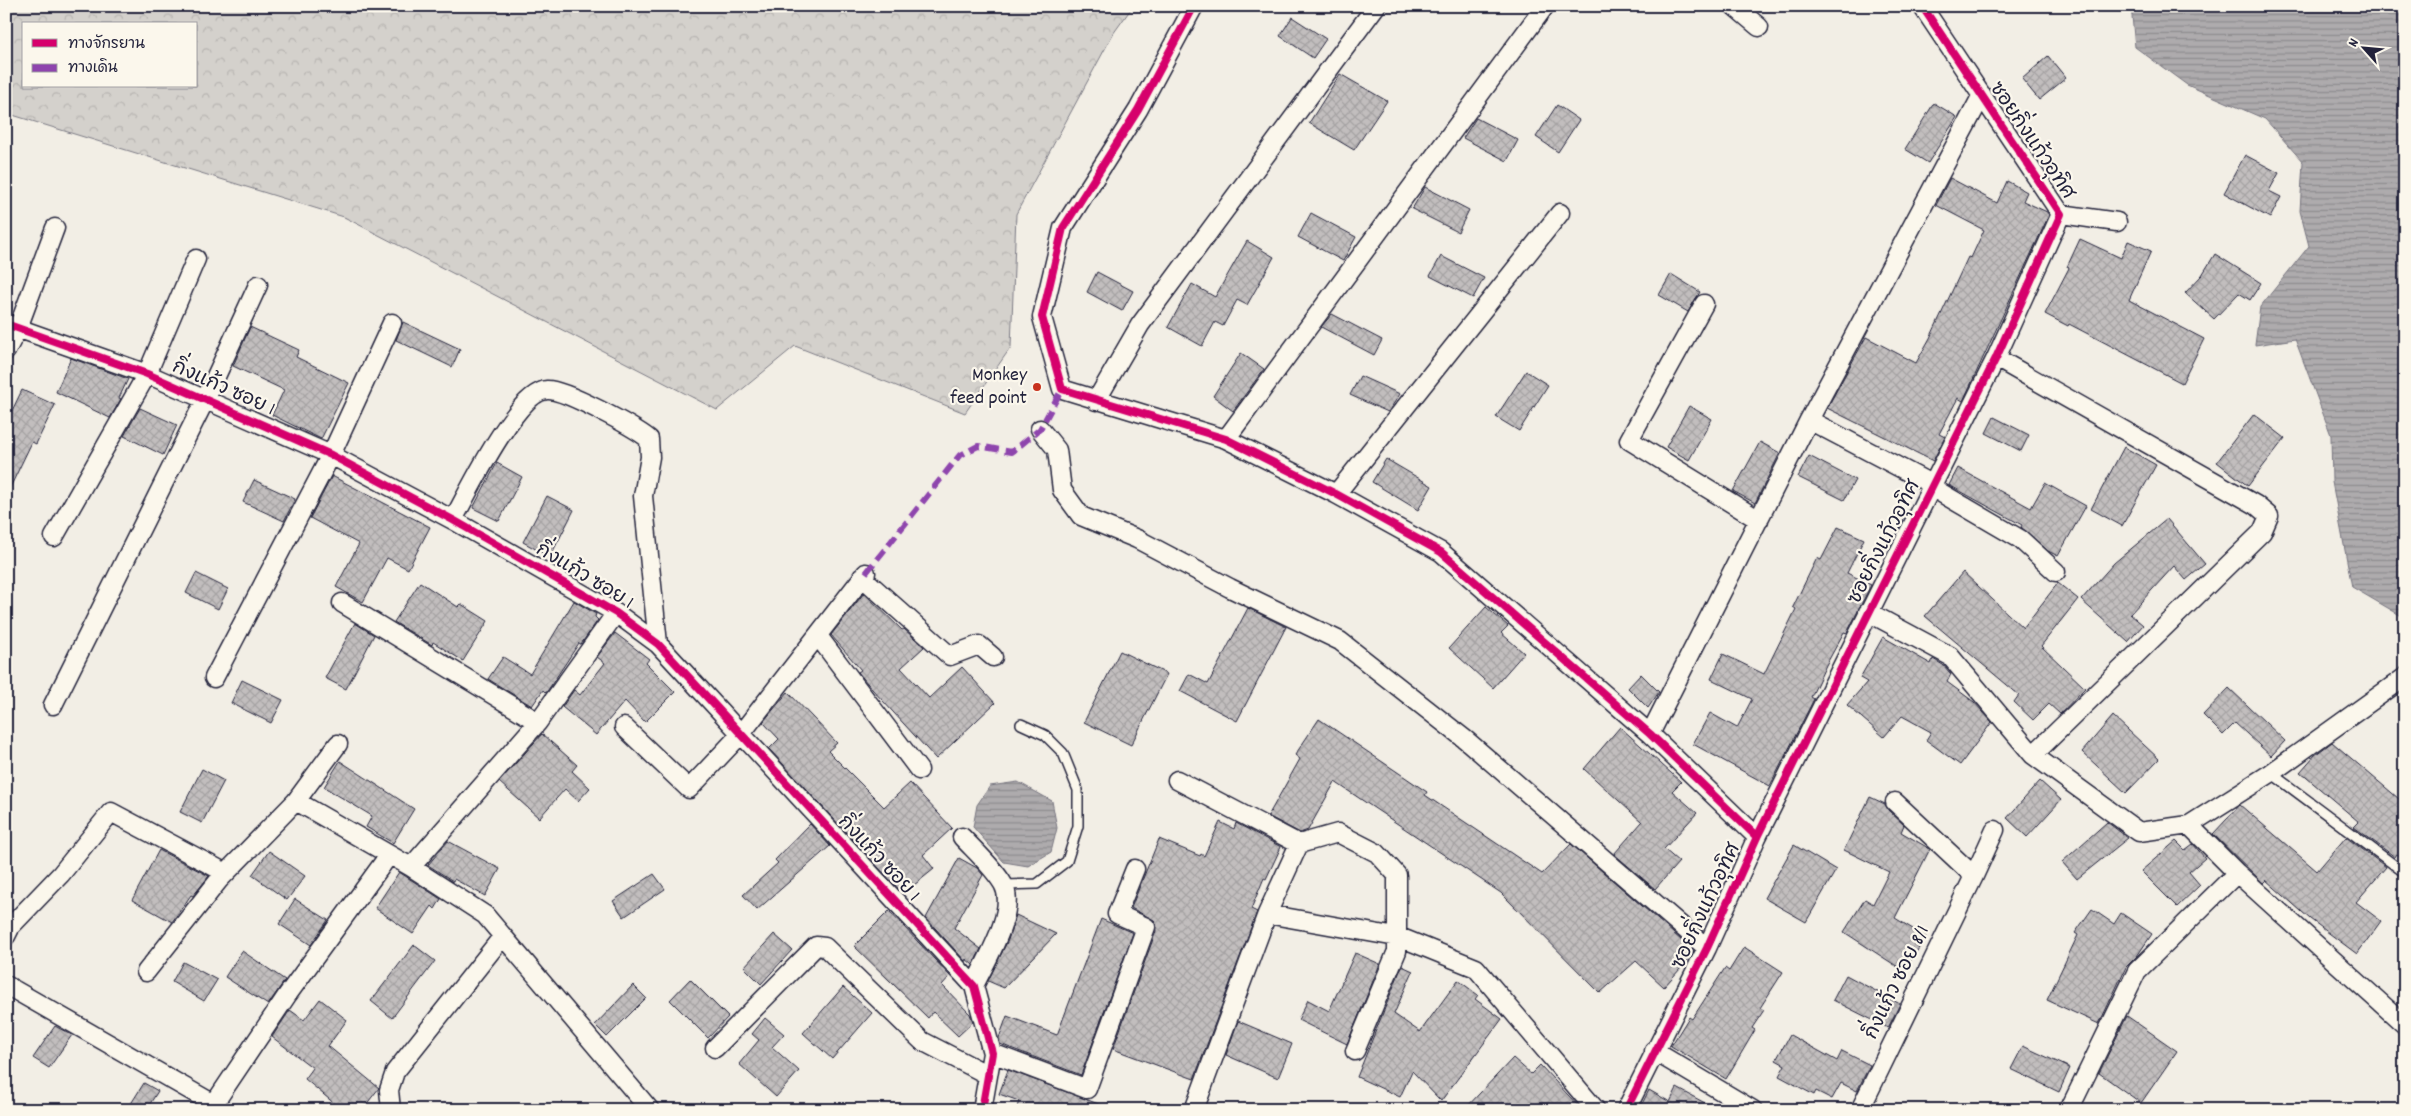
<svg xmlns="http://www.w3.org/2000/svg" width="2411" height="1116" font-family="Dekko,'Playpen Sans Thai',sans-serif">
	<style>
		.forest { fill: url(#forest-crowns); stroke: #7b7a84; fill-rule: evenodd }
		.water { fill: url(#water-rules); stroke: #76747f }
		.building { fill: url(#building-cross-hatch); stroke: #22223b }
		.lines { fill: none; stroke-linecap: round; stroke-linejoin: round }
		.service-casing { stroke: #22223b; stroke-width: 12 }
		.minor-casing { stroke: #22223b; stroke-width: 21 }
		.service { stroke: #fbf7ec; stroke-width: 9 }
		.minor { stroke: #fbf7ec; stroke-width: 18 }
		.quiet { stroke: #8e44ad; stroke-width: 6; stroke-dasharray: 12 6; stroke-linecap: butt }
		.cycleway-casing { stroke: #fbf7ec; stroke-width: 11 }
		.cycleway { stroke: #d6006c; stroke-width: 8 }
		.poi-dot { fill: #c8321e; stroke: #fbf7ec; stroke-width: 2 }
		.labels { text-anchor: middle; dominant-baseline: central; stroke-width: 4.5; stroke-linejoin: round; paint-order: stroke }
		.street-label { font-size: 20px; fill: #22223b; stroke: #fbf7ec }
		.poi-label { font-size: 20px; fill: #22223b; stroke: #fbf7ec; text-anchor: end }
	</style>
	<defs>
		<pattern id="forest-crowns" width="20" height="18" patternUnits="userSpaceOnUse" patternTransform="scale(1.25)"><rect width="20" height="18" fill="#d4d1cc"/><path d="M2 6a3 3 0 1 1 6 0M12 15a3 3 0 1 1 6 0" fill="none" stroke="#b6b3b0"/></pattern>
		<pattern id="water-rules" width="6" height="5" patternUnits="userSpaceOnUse" patternTransform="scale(1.25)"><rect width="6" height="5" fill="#aeabad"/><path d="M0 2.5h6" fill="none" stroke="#8d8b8e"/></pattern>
		<pattern id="building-cross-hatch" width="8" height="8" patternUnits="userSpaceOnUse" patternTransform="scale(1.25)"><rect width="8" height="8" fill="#c2bebe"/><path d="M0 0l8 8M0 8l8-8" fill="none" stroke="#a6a3a4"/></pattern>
	</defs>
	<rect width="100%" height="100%" fill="#f2eee5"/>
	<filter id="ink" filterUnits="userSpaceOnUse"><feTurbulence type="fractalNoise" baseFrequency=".02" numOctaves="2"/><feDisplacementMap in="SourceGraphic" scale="10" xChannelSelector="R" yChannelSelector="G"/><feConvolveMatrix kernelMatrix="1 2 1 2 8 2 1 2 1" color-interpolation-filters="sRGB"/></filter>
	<g filter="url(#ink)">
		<path class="forest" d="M6 6H1133L1113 34 1016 214 1011 347 965 413 795 346 717 410 344 217 6 113ZM24 24H196V86H24Z"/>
		<path class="water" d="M2131 6H2405V618L2352 587 2332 482 2331 435 2295 339 2255 345 2260 307 2309 246 2300 211 2303 162 2265 119 2187 85 2135 47Z
			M1018 782 1052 801 1057 828 1051 852 1028 866 1004 862 973 827 977 805 990 786Z"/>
		<path class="building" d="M1292 17 1326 39 1313 58 1280 36Z
			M2048 56 2066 78 2039 100 2022 79Z
			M1340 74 1387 101 1354 150 1309 123Z
			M1934 103 1957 117 1928 163 1905 149Z
			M1557 105 1579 120 1558 152 1536 137Z
			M1476 118 1518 140 1507 161 1463 138Z
			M2245 155 2279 173 2269 191 2281 197 2270 218 2224 193Z
			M1950 178 1997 203 2007 181 2027 192 2023 201 2047 212 2049 215 1970 386 1963 401 1958 398 1939 434 1945 437 1933 461 1827 408 1866 337 1916 363 1930 338 1968 257 1971 258 1984 230 1936 205Z
			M1425 187 1469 210 1458 232 1412 209Z
			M1311 213 1356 237 1343 261 1298 237Z
			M2080 239 2121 258 2128 241 2151 251 2129 300 2204 339 2182 383 2069 324 2068 326 2045 314 2069 268 2067 267Z
			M1247 241 1274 257 1247 305 1237 300 1223 326 1215 322 1202 346 1168 327 1192 284 1215 297Z
			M2215 254 2261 283 2250 300 2239 293 2214 319 2185 293 2202 275Z
			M1441 256 1484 278 1473 298 1430 276Z
			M1097 272 1133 291 1122 311 1087 292Z
			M1671 274 1700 292 1688 312 1659 295Z
			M1332 314 1382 340 1374 355 1321 327Z
			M403 322 460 349 452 367 396 340Z
			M250 327 299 350 296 357 349 383 321 439 272 415 284 390 233 366Z
			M1241 353 1264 369 1233 411 1213 396Z
			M71 358 128 379 119 398 121 399 110 418 56 392Z
			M1526 371 1548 385 1519 431 1496 417Z
			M1360 376 1400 394 1388 412 1350 395Z
			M22 390 55 405 36 444 32 442 6 496V423Z
			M1689 406 1712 419 1689 460 1666 447Z
			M140 408 177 425 163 455 124 436Z
			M2254 414 2285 438 2248 486 2217 462Z
			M1994 417 2029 435 2021 451 1986 433Z
			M1760 442 1780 453 1755 503 1733 491Z
			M2124 447 2156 465 2122 526 2091 509Z
			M1809 456 1855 480 1844 500 1798 477Z
			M1386 459 1432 486 1418 510 1372 482Z
			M497 463 522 477 499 521 473 508Z
			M1958 468 2031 508 2045 483 2086 506 2058 556 2048 551 2021 527 2022 525 1949 485Z
			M332 476 430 527 408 569 387 558 363 602 336 587 359 544 310 518Z
			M254 480 295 499 284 521 243 502Z
			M547 496 574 510 550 557 523 542Z
			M2167 519 2205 564 2186 580 2174 566 2130 614 2143 625 2128 642 2081 600 2114 563Z
			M1838 527 1864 539 1847 573 1871 585 1847 633 1844 632 1826 665 1811 697 1814 699 1770 786 1693 744 1710 713 1737 728 1752 699 1711 679 1723 654 1764 674 1796 609 1793 607 1817 558 1821 560Z
			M1963 572 2023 628 2058 583 2078 599 2041 646 2085 688 2060 714 2049 704 2033 720 2014 702 2019 695 1925 616Z
			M196 573 228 589 218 609 186 593Z
			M420 582 458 607 461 604 488 621 463 661 433 642 432 645 394 622Z
			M864 593 902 630 904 629 924 647 901 668 929 698 962 667 995 703 936 759 872 689 858 672 861 670 831 635Z
			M574 601 596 614 595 617 598 620 581 644 579 643 546 693 543 690 532 706 488 679 503 657 530 674Z
			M1486 607 1508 626 1501 633 1524 653 1493 688 1449 648Z
			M1248 608 1286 627 1237 721 1180 691 1189 674 1208 684Z
			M355 623 374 635 346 689 325 678Z
			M615 633 649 659 646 663 675 692 645 722 625 701 596 735 562 707 574 690 580 695 605 663 597 657Z
			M1883 637 1931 664 1933 659 1943 665 1951 674 1947 682 1974 702 1992 722 1960 765 1926 740 1931 732 1902 716 1884 737 1847 705 1867 682 1860 678Z
			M1120 651 1167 674 1131 745 1084 722Z
			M1641 674 1659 692 1648 708 1628 688Z
			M242 680 283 700 271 723 231 703Z
			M2229 688 2285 741 2271 756 2235 723 2223 735 2203 715Z
			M788 692 837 743 828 751 884 807 910 783 952 828 923 855 934 869 903 894 769 749 779 739 763 722Z
			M2113 716 2159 759 2126 793 2082 752Z
			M1319 719 1427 792 1425 795 1542 874 1571 844 1689 947 1694 951 1689 959 1664 987 1636 961 1600 993 1501 893 1335 782 1308 830 1300 833 1268 816 1300 759 1295 755Z
			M1620 727 1681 782 1672 791 1697 813 1664 849 1679 862 1655 889 1614 854 1642 822 1584 769Z
			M542 734 577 765 572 771 590 788 578 801 565 789 539 818 499 782Z
			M2332 742 2405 804V860L2397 854 2395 857 2354 827 2359 822 2300 772 2315 755Z
			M340 761 414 809 393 843 366 827 372 816 324 787Z
			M202 769 224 781 202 823 180 812Z
			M2040 781 2061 800 2027 837 2007 818Z
			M1870 797 1885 804 1888 810 1904 825 1901 832 1930 849 1895 918 1926 937 1904 971 1844 932 1865 899 1873 904 1889 872 1844 850Z
			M2240 805 2317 871 2346 837 2386 867 2356 902 2381 921 2357 954 2310 919 2266 880 2263 883 2213 834Z
			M1220 822 1234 829 1236 823 1281 847 1266 879 1264 878 1251 909 1257 912 1194 1079 1113 1049 1156 931 1154 920 1131 908 1159 839 1200 856 1201 854 1204 856Z
			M2107 822 2128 838 2077 879 2062 862Z
			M810 824 830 846 757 910 743 895 778 863 775 860Z
			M448 841 500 869 485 896 454 879 453 881 428 865Z
			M2176 841 2185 850 2193 844 2205 858 2189 872 2200 885 2177 907 2141 871Z
			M1794 845 1836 870 1806 922 1764 898Z
			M159 850 209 876 193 896 191 895 172 922 132 900Z
			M269 851 305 876 287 900 252 875Z
			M959 858 977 868 983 875 954 928 981 949 973 965 966 959 965 961 926 918Z
			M399 872 441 899 435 909 432 906 413 934 375 908Z
			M654 874 665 889 624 917 613 901Z
			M295 899 328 920 311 945 279 924Z
			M2092 909 2114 924 2121 913 2152 934 2137 956 2126 967 2099 1024 2047 1000 2078 935 2075 933Z
			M889 911 950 976 942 985 970 1014 973 1022 958 1036 933 1012 928 1018 854 946Z
			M1016 915 1056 934 1004 988 988 981 1008 940Z
			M1101 919 1133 933 1081 1075 1000 1044 999 1038 1007 1016 1057 1035Z
			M774 934 792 950 761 984 744 967Z
			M414 945 435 961 392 1018 371 1001Z
			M1744 947 1783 972 1760 1008 1764 1010 1752 1028 1755 1030 1726 1079 1671 1046 1689 1017 1692 1019 1725 968 1729 971Z
			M242 951 285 980 268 1005 225 977Z
			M1355 953 1380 964 1347 1044 1298 1020 1308 1000 1329 1011Z
			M183 962 217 980 204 1001 172 982Z
			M1402 966 1413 971 1394 1014 1420 1032 1458 980 1478 995 1475 999 1502 1019 1441 1101 1412 1071 1400 1097 1357 1077Z
			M1846 975 1900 1004 1888 1028 1833 1000Z
			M690 979 728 1017 708 1038 670 1000Z
			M633 985 646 998 607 1037 595 1025Z
			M843 987 872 1013 832 1059 803 1033Z
			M320 999 347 1020 328 1046 379 1088 362 1110H342L305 1079 313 1068 272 1037 290 1010 304 1020Z
			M2127 1016 2177 1051 2141 1103 2099 1073Z
			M765 1018 784 1034 772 1047 799 1071 776 1097 739 1064 759 1040 752 1034Z
			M1238 1021 1292 1044 1278 1078 1226 1055Z
			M55 1026 72 1035 49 1068 33 1058Z
			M1790 1035 1837 1061 1842 1051 1870 1065 1857 1091 1841 1083 1832 1099 1816 1091 1814 1095 1779 1076 1785 1065 1776 1060Z
			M2023 1046 2070 1068 2059 1092 2011 1069Z
			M1513 1058 1531 1074 1540 1065 1582 1110H1464Z
			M1008 1070 1109 1108V1110H1016L1019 1101 999 1094Z
			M144 1083 158 1091 146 1110H127Z
			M1677 1088 1718 1110H1639L1649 1090 1670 1102Z"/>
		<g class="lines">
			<defs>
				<path id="service" d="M2271 773 2405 873
					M1004 885 1037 884 1067 861 1078 826V790L1063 753 1045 735 1021 724"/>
				<path id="minor" d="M1194 6 1138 110 1063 228 1042 317 1062 389 1226 439 1336 494 1441 552 1650 734 1757 837
					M1734 6 1759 27
					M2061 214 2117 222
					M1704 304 1629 440 1759 520
					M6 324 147 374 331 455 453 520 616 613 658 644 974 986 992 1053 982 1110
					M6 351 18 328 55 228
					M1996 358 2256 505 2269 516 2262 532 2033 755
					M1096 401 1140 325 1376 6
					M1809 420 1933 485
					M1040 429 1057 450 1062 490 1081 516 1137 539 1230 588 1340 641 1466 740 1707 948
					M1226 439 1545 6
					M1931 487 2020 539 2056 572
					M1336 494 1560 213
					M453 520C468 493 516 392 547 390 564 389 634 427 649 439L650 457 643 496 658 644
					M54 537 147 374 196 259
					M862 577 950 656 979 645 993 657
					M342 603 538 722
					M1868 612 1950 656 2033 755 2139 832 2189 825 2271 773 2405 677
					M818 636 919 770
					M214 678 331 455 392 323
					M53 705 206 398 258 285
					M624 727 689 789 740 735 866 573
					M1650 734 1809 420 1982 95
					M1177 780 1299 844 1338 833 1377 853 1397 875V951L1355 1051
					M296 801 411 867 485 915 650 1110
					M1895 802 1974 876 1995 830
					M2189 825 2237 873 2405 1025
					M962 837C975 851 993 867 1003 884 1018 910 985 962 974 986
					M411 867 538 722 616 613
					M1267 914 1402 938 1476 968 1596 1110
					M6 936 11 926 61 874 111 812 226 873
					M146 972 219 880 296 801 338 744
					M6 985 214 1104 218 1110
					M715 1048 816 946 825 947 922 1041 988 1075
					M1654 1051 1753 1110
					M992 1053 1087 1089 1146 927 1117 914 1135 869
					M214 1104 288 994 389 855
					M391 1110 389 1090 395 1072 503 936
					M1194 1110 1267 914 1299 844
					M1626 1110 1707 948 1757 837 1996 358 2061 214 1922 6
					M1860 1110 1974 876
					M2069 1110 2137 971 2237 873"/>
			</defs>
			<use href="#service" class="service-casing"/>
			<use href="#minor" class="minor-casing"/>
			<use href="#service" class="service"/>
			<use href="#minor" class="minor"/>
			<path class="quiet" d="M866 573 959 456 978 446 1012 452 1040 429 1062 389"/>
			<defs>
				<path id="cycleway" d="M1194 6 1138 110 1063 228 1042 317 1062 389 1226 439 1336 494 1441 552 1650 734 1757 837
					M6 324 147 374 331 455 453 520 616 613 658 644 974 986 992 1053 982 1110
					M1626 1110 1707 948 1757 837 1996 358 2061 214 1922 6"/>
			</defs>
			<use href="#cycleway" class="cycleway-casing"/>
			<use href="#cycleway" class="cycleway"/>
		</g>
	</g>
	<circle class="poi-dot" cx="1037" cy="387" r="5"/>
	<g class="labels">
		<g class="street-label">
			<text transform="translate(2031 141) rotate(56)">ซอยกิ่งแก้วอุทิศ</text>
			<text transform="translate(223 389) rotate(24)">กิ่งแก้ว ซอย 1</text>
			<text transform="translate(1885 543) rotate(-63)">ซอยกิ่งแก้วอุทิศ</text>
			<text transform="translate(584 577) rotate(31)">กิ่งแก้ว ซอย 1</text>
			<text transform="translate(878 859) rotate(47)">กิ่งแก้ว ซอย 1</text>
			<text transform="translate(1707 907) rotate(-65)">ซอยกิ่งแก้วอุทิศ</text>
			<text transform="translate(1898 983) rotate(-64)">กิ่งแก้ว ซอย 8/1</text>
		</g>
		<g class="poi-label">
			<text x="1027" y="376">Monkey<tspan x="1027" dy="23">feed point</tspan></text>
		</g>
	</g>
	<rect width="2411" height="1116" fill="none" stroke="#fbf7ec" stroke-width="25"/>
	<rect x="12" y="12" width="2386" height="1091" fill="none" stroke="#22223b" stroke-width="2" filter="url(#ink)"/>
	<rect x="22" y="22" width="175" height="65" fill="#fbf7ec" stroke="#a4a2a5"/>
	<rect x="32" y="39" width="25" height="8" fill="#d6006c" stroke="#a4a2a5"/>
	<text x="68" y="48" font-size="15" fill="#22223b">ทางจักรยาน</text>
	<rect x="32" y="64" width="25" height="8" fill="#8e44ad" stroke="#a4a2a5"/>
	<text x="68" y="72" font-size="15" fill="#22223b">ทางเดิน</text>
	<g transform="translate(2364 48) rotate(297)" stroke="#fbf7ec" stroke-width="4" paint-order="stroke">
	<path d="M0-4L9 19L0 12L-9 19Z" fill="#22223b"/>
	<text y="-8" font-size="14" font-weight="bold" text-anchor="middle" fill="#22223b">N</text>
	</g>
</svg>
